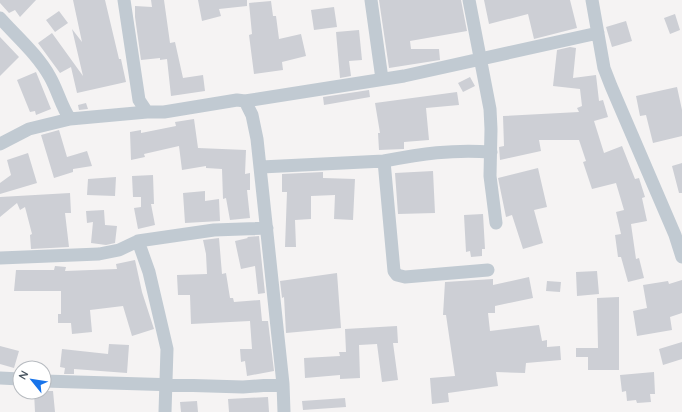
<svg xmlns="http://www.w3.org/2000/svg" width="682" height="412" font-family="Quicksand,sans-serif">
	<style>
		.building { fill: #cdcfd5 }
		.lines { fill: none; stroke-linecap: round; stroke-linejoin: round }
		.street { stroke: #c1cad2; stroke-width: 13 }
	</style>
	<rect width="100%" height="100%" fill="#f5f3f3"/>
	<path class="building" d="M0 0H36L20 17 15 10 9 13 0 3Z
		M73 0H105L119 59H121L126 82 77 93 71 67 60 73 38 43 52 33 83 76 72 29 82 42Z
		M151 0H164L170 43 175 42 183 78 203 75 205 91 171 96 167 59 160 60V58L141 60 135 17V6L152 7Z
		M198 0H247V6L219 9 221 16 202 21Z
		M379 0H461L467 31 410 41 411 49H439L440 60 389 68Z
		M484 0H570L577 28 534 39 528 14 489 24Z
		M271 1 273 16H276L279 39 301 34 306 56 282 62 283 70 254 74 249 35 252 34 249 3Z
		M334 7 337 27 314 30 311 10Z
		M59 11 68 23 55 32 46 20Z
		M675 14 680 30 670 34 664 18Z
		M626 21 632 41 612 47 606 27Z
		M359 30 362 60 349 61 351 76 340 78 336 32Z
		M0 37 19 57 0 76Z
		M570 47 576 48 573 78 596 75 599 101 603 100 608 117 594 121 604 153 622 146 635 179 639 178 645 197 642 198 647 221 631 224 636 259 639 258 644 278 628 282 621 257H618L615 235 621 234 616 212 624 210 616 183 592 189 583 162 586 161 579 140H539L541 151 500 160 499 147 504 146 503 116 579 112 577 108 582 106 580 89 553 86 557 50Z
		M36 72 51 109 36 115 35 111 30 112 17 80Z
		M470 77 475 86 463 92 458 83Z
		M677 87 682 110V136L653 143 646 115 640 116 636 96Z
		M369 90 370 97 324 105 323 97Z
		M457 92 459 105 426 108 429 140 404 142V149L379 150 378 133H380L375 103Z
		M86 103 88 109 79 110 78 105Z
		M194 119 198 148 246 150 245 174 250 173V190H247L250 218 230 220 226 198 223 199 222 169 206 168V166L182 170 179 146 144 154 145 157 131 160 130 132 141 130V133L176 126 175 122Z
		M59 130 67 157 87 151 92 166 73 169V172L54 178 41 135Z
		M28 153 37 183 0 194V183L11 175 7 160Z
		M682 163V193H679L672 166Z
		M538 168 547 207 534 210 543 243 523 249 512 215 506 217 498 178Z
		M433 171 435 213 398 214 395 173Z
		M323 172V178L355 179 353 220 334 219 335 195 311 196V219L295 220 296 247H285L287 192H282V174Z
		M153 175 154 204H151L155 225 138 229 134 208 141 207V197H133L132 176Z
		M116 177 115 196 87 195 88 179Z
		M205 191V201L219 199 220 221 185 223 183 193Z
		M70 193 71 213H65L69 247 31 249 30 235 32 234 25 207 20 210 17 203 0 217V197Z
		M104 210 105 225 117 226 115 243 106 245 91 243 93 222 87 223 86 211Z
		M483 214 485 249H482V256L471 257 470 251 466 252 464 215Z
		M259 236 265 293 258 294 255 266 241 269 235 241 248 238 247 237Z
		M219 238 222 274 226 273 230 298H233L234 302 260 300 262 321H268L274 371 247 376 245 361 241 362 240 349H252L250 321 191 324 190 295H178L177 275 207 274 206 254 203 240Z
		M135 260 142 292 154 329 132 336 123 306 90 310 92 332 72 334 71 323H58V314H61V291H14L16 270H54L55 266 66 267 65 271 117 269 116 264Z
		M597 271 599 294 577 296 576 272Z
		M337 273 341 328 286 333 284 297 282 298 280 281Z
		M529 277 533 298 495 306V313H488L490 331 539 325 542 341 547 340V347L560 346 561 360 526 363 525 373 496 372 498 386 448 393 449 402 432 404 430 378 455 376 446 315H443L445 282 493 279V285Z
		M682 280V313L670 317 672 330 637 336 633 311 647 308 643 285 668 281 669 284Z
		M547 281 561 282 560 292 546 291Z
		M619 297V370H588V357H576V348H598L597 298Z
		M397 326 398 343H393L398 380 382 382 377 344 359 345 360 378 340 379V375L305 378 304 358 340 356 339 352H346L345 329Z
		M682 342V359L663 365 659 349Z
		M109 344 129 345 127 373 74 369V374H64L65 368 60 367 62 349 108 354Z
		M0 346 19 351 14 368 0 364Z
		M654 372 655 394H650L651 402 637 403 636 400 627 401 626 391 622 392 620 375Z
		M44 391H53L55 412H35L34 392Z
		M268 397 269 412H229L228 399Z
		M345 398 346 407 303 410 302 401Z
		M197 401 198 412H181L180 402Z"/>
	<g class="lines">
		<path class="street" d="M124 0 139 100 147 112H164L237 100 245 101 252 115 257 139 283 384 284 412
			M371 0 382 79
			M469 0 490 109 491 129 490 176 496 223
			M592 0 604 68 611 86 675 235 682 257
			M0 18C17 37 38 55 50 77 58 91 61 106 70 119L147 112
			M245 101 404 76 598 33
			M0 144 29 129 70 119
			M384 161C421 154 452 149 491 152
			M261 167 384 161 394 271 397 275 405 277 488 270
			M138 241 149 272 167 349 165 412
			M0 258 99 254 119 250 138 241 214 230 267 228
			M0 378 20 379
			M44 381 243 387 283 384"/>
	</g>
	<g transform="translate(32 380) rotate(300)"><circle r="19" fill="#ffffff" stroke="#b7bbc0"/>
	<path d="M0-3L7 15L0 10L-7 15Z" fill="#1874ea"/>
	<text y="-6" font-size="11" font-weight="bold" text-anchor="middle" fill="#4a5661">N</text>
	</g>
</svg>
